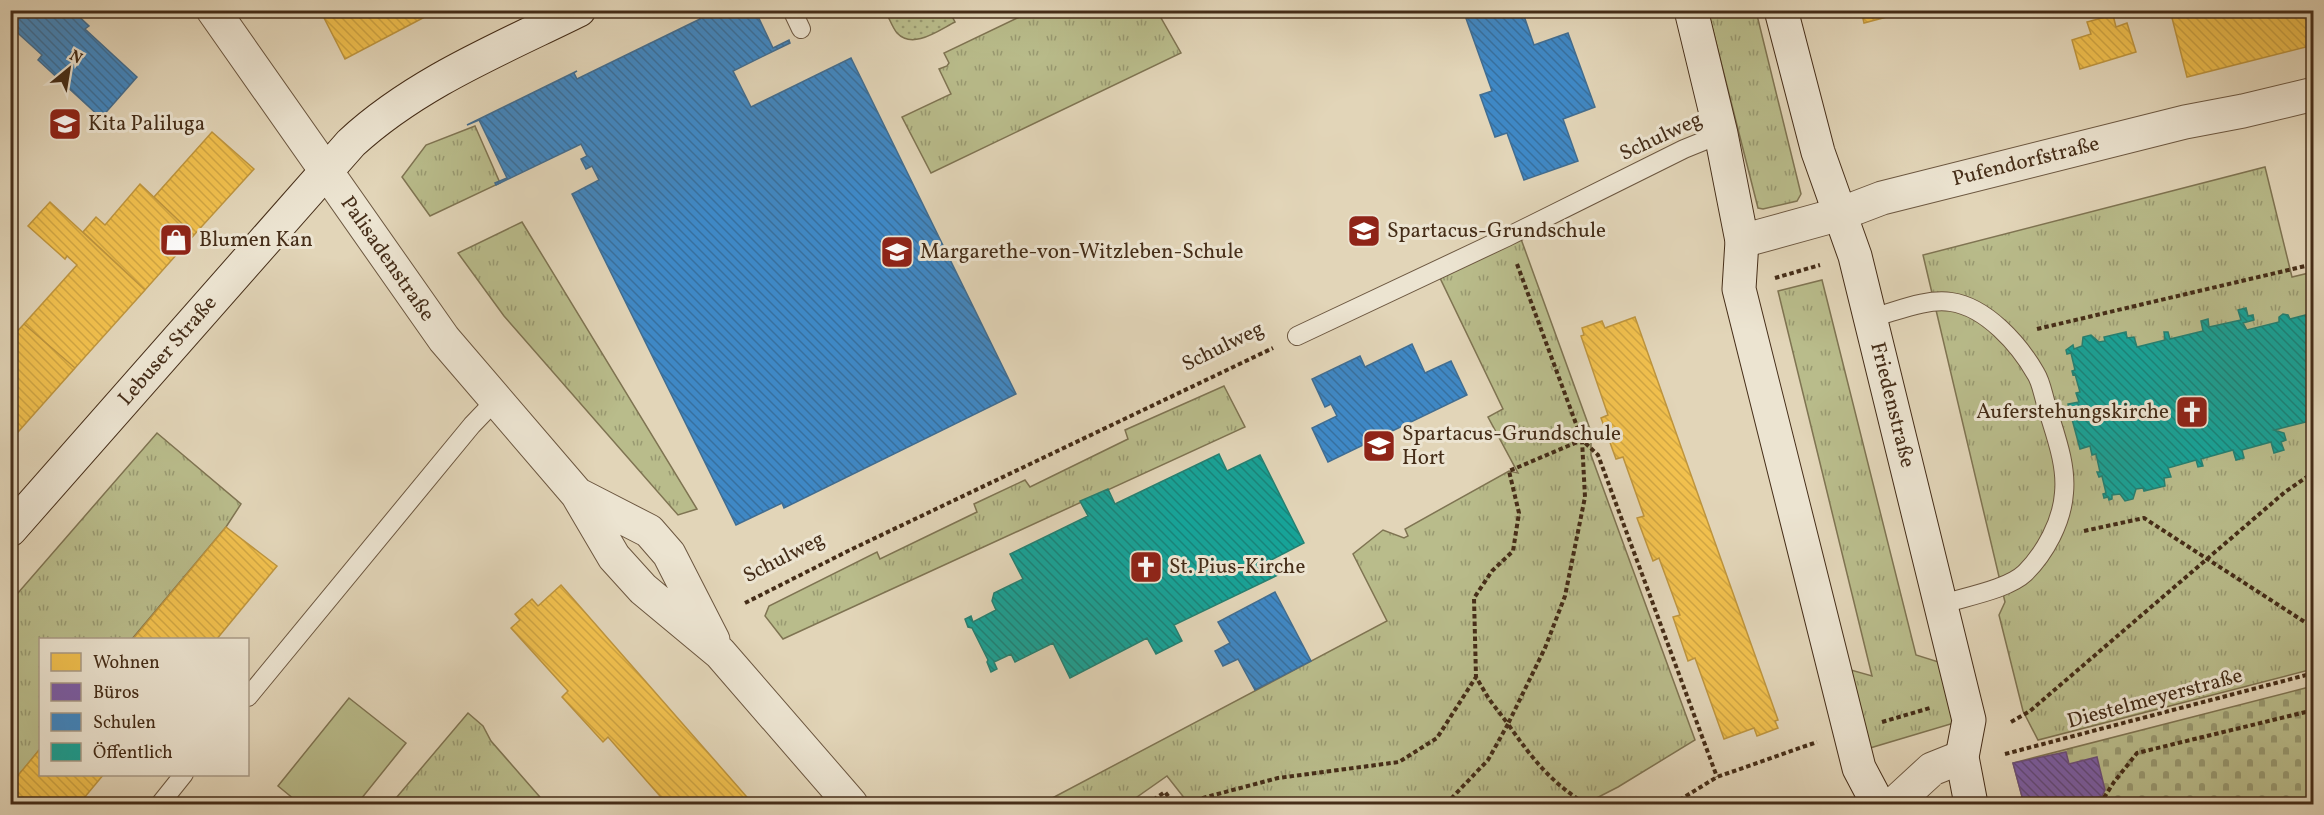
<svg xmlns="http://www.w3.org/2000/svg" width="2324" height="815" font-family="Vollkorn,serif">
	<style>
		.grass { fill: url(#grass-tufts); stroke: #7f7452; stroke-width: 1.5 }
		.cemetery { fill: url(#cemetery-stones); stroke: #7f7452; stroke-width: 1.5 }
		.garden { fill: url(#garden-dots); stroke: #7f7452; stroke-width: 1.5 }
		.pitch { fill: #b9bc8b; stroke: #7f7452; stroke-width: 1.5 }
		.homes { fill: url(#homes-back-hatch); stroke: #be953e; stroke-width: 1.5 }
		.offices { fill: url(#offices-back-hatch); stroke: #6b4f7c; stroke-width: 1.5 }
		.schools { fill: url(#schools-back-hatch); stroke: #416d91; stroke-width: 1.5 }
		.public { fill: url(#public-back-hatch); stroke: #258072; stroke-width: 1.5 }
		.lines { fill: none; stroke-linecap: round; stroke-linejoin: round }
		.lane-casing { stroke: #6c5740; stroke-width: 20 }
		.street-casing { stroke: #6c5740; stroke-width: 35 }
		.secondary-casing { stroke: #452d18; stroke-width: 35 }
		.path { stroke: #452d18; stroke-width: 4; stroke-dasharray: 4.5 3; stroke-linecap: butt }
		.lane { stroke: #ece4d1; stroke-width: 18 }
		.street { stroke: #ece4d1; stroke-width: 33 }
		.secondary { stroke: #ece4d1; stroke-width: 33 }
		.labels { text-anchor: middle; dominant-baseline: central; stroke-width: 6; stroke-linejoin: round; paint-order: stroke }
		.poi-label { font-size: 21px; fill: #452d18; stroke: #ece4d1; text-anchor: start }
		.street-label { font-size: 21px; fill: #452d18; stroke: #ece4d1 }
	</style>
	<defs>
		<pattern id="grass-tufts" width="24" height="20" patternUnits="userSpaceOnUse" patternTransform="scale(1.5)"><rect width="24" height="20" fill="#b9bc8b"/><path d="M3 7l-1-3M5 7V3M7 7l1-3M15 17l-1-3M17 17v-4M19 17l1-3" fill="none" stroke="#989971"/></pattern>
		<pattern id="cemetery-stones" width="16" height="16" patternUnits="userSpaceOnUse" patternTransform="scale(1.5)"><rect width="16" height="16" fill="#b9bc8b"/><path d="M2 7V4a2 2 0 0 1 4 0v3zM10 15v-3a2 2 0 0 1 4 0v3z" fill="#989971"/></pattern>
		<pattern id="garden-dots" width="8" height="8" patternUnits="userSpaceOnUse" patternTransform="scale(1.5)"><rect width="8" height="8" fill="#b9bc8b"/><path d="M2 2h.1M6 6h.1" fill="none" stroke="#989971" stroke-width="1.8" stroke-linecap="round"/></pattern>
		<pattern id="homes-back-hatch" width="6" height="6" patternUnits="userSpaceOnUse" patternTransform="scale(1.5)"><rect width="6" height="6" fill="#f2c14e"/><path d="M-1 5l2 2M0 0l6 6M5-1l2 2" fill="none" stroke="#d1a643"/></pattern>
		<pattern id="offices-back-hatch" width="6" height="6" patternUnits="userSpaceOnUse" patternTransform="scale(1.5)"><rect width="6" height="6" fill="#7b5ea7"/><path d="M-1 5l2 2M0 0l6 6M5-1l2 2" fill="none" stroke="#624a7f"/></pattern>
		<pattern id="schools-back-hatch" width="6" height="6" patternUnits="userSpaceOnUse" patternTransform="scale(1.5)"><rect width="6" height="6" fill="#3f88c5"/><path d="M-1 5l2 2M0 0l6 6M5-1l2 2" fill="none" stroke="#37709f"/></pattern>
		<pattern id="public-back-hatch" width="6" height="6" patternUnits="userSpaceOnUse" patternTransform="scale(1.5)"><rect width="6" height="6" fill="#17a398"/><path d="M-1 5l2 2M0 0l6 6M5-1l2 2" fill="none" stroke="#17857b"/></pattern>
	</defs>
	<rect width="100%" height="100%" fill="#e2d5b8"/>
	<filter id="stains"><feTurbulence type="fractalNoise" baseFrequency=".00333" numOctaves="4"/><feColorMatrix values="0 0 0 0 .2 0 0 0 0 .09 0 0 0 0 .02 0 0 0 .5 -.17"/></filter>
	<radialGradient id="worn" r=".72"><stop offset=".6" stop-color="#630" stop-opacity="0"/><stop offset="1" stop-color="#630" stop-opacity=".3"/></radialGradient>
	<path class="grass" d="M1032 11H1157L1181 53 931 173 902 117 951 94 939 69 947 66 949 63 944 53Z
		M1708 11H1756L1801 194 1797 201 1763 209 1758 208Z
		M475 126 500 183 430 216 402 177 426 145Z
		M2265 167 2292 277 2313 272V669L2038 740 2023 711 1999 615 2005 602 1923 255Z
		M522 222 697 509 678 515 504 316 458 253Z
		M1521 239 1591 432V455L1695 740 1618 787 1585 804H1189L1167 776 1127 804H1041L1387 621 1353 554 1383 530 1404 538 1408 536 1405 529 1509 471 1518 473 1488 417 1503 409 1440 278Z
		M1822 280 1916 655 1945 664 1954 723 1870 748 1844 668 1872 676 1778 291Z
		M1224 386 1245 427 783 639 765 616 769 606 877 552 880 559 977 512 974 504 1025 480 1030 487 1128 439 1125 430Z
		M157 433 241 504 226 527 132 639 40 640V749L11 785V601Z
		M468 713 483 726 491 741 546 804H391Z"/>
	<path class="cemetery" d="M2313 686V804H2024L2013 763Z"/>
	<path class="garden" d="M885 11H949L955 22C939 30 913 50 897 33 892 27 889 17 885 11Z"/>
	<path class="pitch" d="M349 698 406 743 357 804H300L278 786Z"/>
	<path class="homes" d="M320 10H438L345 59Z
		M1861 10H1913L1864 23Z
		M2170 10H2314V45L2187 77Z
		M2113 15 2116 27 2127 23 2136 52 2080 69 2072 40 2091 34 2087 22Z
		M212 132 254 169 194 235 154 197Z
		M140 184 194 235 145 290 83 232 96 217 105 225Z
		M50 202 145 290 75 368 24 324 77 265 67 256 65 259 28 226Z
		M1635 317 1778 720 1775 721 1778 728 1757 736 1754 728 1724 739 1695 658 1688 661 1673 617 1680 615 1659 558 1653 561 1637 518 1644 516 1623 457 1616 459 1601 418 1608 415 1581 336 1584 335 1582 328 1602 321 1605 328Z
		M24 324 75 368 10 441V339Z
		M226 527 277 566 216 640H132Z
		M561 585 753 804H667L608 737 603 742 562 697 568 691 511 628 520 620 515 614 532 599 538 606Z
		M40 749V774H104L79 804H10V785Z"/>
	<path class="offices" d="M2066 752 2069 764 2097 757 2105 790 2102 796 2079 802 2080 804H2024L2013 763Z"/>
	<path class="schools" d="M10 10H72L89 26 85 29 137 77 101 118 38 60 42 55 10 26Z
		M701 10H755L773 48 789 40 790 43 733 71 751 107 851 58 1016 394 784 508 782 503 736 525 572 194 599 180 592 166 586 169 581 159 587 156 581 144 496 185 495 183 507 178 479 120 467 125 577 71 574 73 577 79 700 19 698 13 692 15Z
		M1463 10H1522L1534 45 1568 33 1595 107 1563 119 1578 161 1524 180 1507 133 1495 137 1480 95 1492 91Z
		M1412 344 1425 373 1451 361 1467 395 1328 462 1312 428 1337 416 1331 404 1325 407 1312 379 1360 356 1365 367Z
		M1275 592 1311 661 1255 690 1238 659 1223 666 1215 651 1230 643 1218 622Z"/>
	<path class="public" d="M2246 308 2248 316 2253 315 2254 320 2243 323 2247 330 2279 322V317L2283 314 2288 315 2290 319 2313 313 2314 420 2274 430 2284 433 2286 440 2281 442 2284 450 2274 453 2271 442 2242 450 2244 458 2236 460 2233 450 2201 459 2203 466 2198 467 2196 460 2168 468 2171 477 2164 478 2165 486 2144 491 2143 488 2136 489 2133 499 2125 501 2120 494 2112 495V499L2109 500 2108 497 2104 498 2103 494 2106 493 2102 476 2099 477 2097 472H2100L2096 454 2092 455 2090 446 2080 449 2068 404 2079 402 2076 393 2080 392 2075 374 2073 375 2072 371 2075 370 2071 353 2067 354 2066 350 2073 345 2074 349 2082 346 2083 337 2091 335 2099 342 2105 341 2104 337 2126 332 2127 338 2134 337 2137 347 2165 340 2164 332H2168L2170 339 2203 331 2201 321 2208 319 2209 327 2241 320 2238 310Z
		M1219 454 1227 471 1260 455 1304 543 1271 560 1278 575 1174 625 1182 641 1156 654 1147 638 1070 678 1053 643 1015 662 1011 654 994 662 997 669 991 672 987 662 988 660 972 628 968 627 965 619 971 616 973 622 996 610 992 601 994 593 1023 579 1010 554 1088 516 1080 501 1108 489 1115 504Z"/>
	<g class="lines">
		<defs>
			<path id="lane" d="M792 10 801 29
				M1871 318C1895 312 1926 298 1951 302 1986 307 2019 344 2036 374 2041 382 2043 394 2046 404 2054 432 2067 463 2064 493 2062 522 2045 553 2025 573 2007 590 1963 597 1940 605
				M1297 336 1507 237 1684 149 1721 134
				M248 697 472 425 495 401
				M160 804 184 774"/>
			<path id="street" d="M213 10 444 339 577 494 614 557 643 589 720 653 851 804
				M1742 241 1840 214 1882 198 2185 122 2243 111 2314 94
				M577 494 649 531 669 554 713 640
				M1894 804 1932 769 1962 757"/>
			<path id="secondary" d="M1691 10 1721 134 1742 241 1739 289 1859 768 1878 804
				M1781 10 1818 152 1855 256 1969 720 1962 757 1971 804
				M10 530 351 143C416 83 500 49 579 10"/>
		</defs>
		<use href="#lane" class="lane-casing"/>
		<use href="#street" class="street-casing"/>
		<use href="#secondary" class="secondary-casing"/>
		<path class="path" d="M280 14 286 10
			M1517 264 1582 440 1585 497 1565 596 1545 648 1508 724C1531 757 1551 783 1586 804
			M1775 278 1820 265
			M2037 329 2314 264
			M2084 531 2144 518 2314 628
			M745 603 848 551 1273 348
			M1882 722 1930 708
			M2011 722 2030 711 2285 492 2314 472
			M2005 754 2314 673
			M1195 800 1278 778 1399 762 1437 738 1476 677
			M1147 804 1165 792 1174 804
			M1446 804 1488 760 1508 724 1489 699 1476 677 1474 598 1492 571 1513 551 1519 513 1509 471 1582 440 1598 455 1717 777
			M1673 804 1717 777 1817 742
			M2100 804 2114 782 2137 753 2314 710"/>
		<use href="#lane" class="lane"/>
		<use href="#street" class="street"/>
		<use href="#secondary" class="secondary"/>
	</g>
	<defs>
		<symbol id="school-square" viewBox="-11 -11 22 22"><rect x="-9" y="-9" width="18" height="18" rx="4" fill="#8f2418" stroke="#ece4d1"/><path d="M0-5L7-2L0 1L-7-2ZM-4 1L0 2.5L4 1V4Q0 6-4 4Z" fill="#fff"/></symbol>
		<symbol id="shop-square" viewBox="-11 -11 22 22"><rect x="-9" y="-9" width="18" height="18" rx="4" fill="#8f2418" stroke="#ece4d1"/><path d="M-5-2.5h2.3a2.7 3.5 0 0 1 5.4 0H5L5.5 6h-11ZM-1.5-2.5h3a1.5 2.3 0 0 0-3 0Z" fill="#fff"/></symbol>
		<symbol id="church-square" viewBox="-11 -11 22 22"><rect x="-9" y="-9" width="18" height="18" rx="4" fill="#8f2418" stroke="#ece4d1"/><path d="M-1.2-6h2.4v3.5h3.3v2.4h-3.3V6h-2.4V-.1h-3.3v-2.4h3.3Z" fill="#fff"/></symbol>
	</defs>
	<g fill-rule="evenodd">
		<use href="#school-square" x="46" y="105" width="38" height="38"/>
		<use href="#school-square" x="1345" y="212" width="38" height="38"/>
		<use href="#shop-square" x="157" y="221" width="38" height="38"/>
		<use href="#school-square" x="878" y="233" width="38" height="38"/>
		<use href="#church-square" x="2173" y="393" width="38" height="38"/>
		<use href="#school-square" x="1360" y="427" width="38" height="38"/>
		<use href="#church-square" x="1127" y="548" width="38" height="38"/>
	</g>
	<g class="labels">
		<g class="poi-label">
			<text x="88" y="124">Kita Paliluga</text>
			<text x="1387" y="231">Spartacus-Grundschule</text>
			<text x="199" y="240">Blumen Kan</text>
			<text x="920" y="252">Margarethe-von-Witzleben-Schule</text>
			<text x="2169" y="412" text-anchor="end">Auferstehungskirche</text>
			<text x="1402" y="434">Spartacus-Grundschule<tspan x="1402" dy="24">Hort</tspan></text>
			<text x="1169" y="567">St. Pius-Kirche</text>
		</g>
		<g class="street-label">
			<text transform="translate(1661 137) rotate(-25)">Schulweg</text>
			<text transform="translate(2026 162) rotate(-14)">Pufendorfstraße</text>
			<text transform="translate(387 259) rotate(55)">Palisadenstraße</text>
			<text transform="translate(1223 347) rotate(-26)">Schulweg</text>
			<text transform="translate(168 351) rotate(-49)">Lebuser Straße</text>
			<text transform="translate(1892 405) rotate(76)">Friedenstraße</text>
			<text transform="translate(784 558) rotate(-27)">Schulweg</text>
			<text transform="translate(2155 699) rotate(-15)">Diestelmeyerstraße</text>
		</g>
	</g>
	<rect width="2324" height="815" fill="none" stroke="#e2d5b8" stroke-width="36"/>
	<rect x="12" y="12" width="2300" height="791" fill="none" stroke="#452d18" stroke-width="3"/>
	<rect x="18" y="18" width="2288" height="779" fill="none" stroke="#452d18" stroke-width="1.5"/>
	<rect x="39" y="638" width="210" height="138" fill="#ece4d1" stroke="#a99b87" stroke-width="1.5"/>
	<rect x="51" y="653" width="30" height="18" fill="#f2c14e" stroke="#a99b87" stroke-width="1.5"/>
	<text x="93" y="668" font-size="18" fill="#452d18">Wohnen</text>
	<rect x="51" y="683" width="30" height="18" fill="#7b5ea7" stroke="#a99b87" stroke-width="1.5"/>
	<text x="93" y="698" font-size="18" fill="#452d18">Büros</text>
	<rect x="51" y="713" width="30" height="18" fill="#3f88c5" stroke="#a99b87" stroke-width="1.5"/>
	<text x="93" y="728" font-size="18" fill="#452d18">Schulen</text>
	<rect x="51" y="743" width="30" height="18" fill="#17a398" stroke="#a99b87" stroke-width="1.5"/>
	<text x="93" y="758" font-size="18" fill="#452d18">Öffentlich</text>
	<g transform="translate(69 69) rotate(30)" stroke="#ece4d1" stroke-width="4.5" paint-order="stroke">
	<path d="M0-4.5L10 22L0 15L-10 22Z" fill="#452d18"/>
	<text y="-9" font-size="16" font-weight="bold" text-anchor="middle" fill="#452d18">N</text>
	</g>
	<rect width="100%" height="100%" filter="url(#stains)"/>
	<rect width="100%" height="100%" fill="url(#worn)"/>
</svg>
